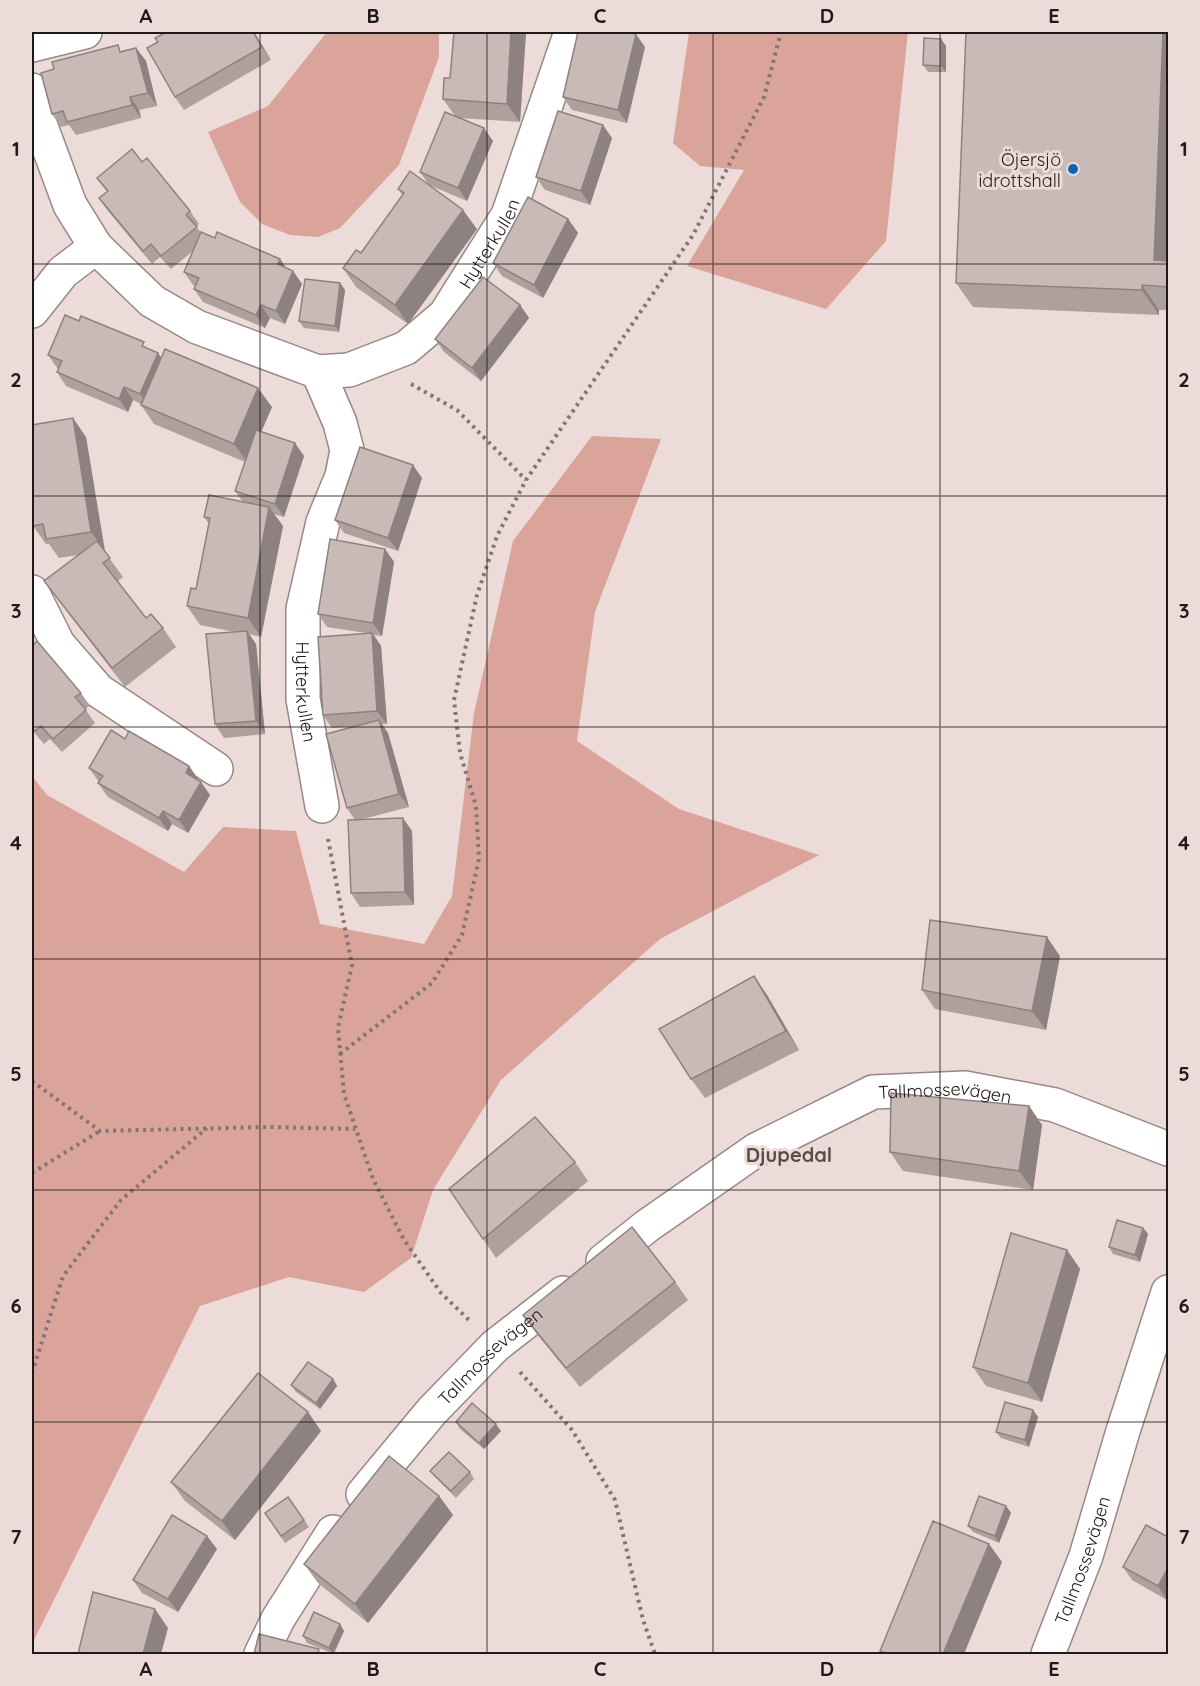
<svg xmlns="http://www.w3.org/2000/svg" width="1200" height="1686" viewBox="0 0 1200 1686" font-family="Quicksand,sans-serif">
  <style>
    .green { fill: #dba49b }
    .lines { fill: none; stroke-linecap: round; stroke-linejoin: round }
    .minor-casing { stroke: #978885; stroke-width: 36 }
    .path { stroke: #827674; stroke-width: 4; stroke-dasharray: 3 4.5; stroke-linecap: butt }
    .minor { stroke: #fff; stroke-width: 33 }
    .wall { fill: #aea09d }
    .shaded-wall { fill: #8d8280 }
    .building { fill: #cabab7; stroke: #8d8280; stroke-width: 1.5 }
    .grid { fill: none; stroke: #1f1918; stroke-width: 1.5; stroke-opacity: 0.55 }
    .poi-dot { fill: #0766b3; stroke: #ecdbd8; stroke-width: 2 }
    .labels { text-anchor: middle; dominant-baseline: central; stroke-width: 6; stroke-linejoin: round; paint-order: stroke }
    .poi-label { font-size: 18px; fill: #1f1918; stroke: #ecdbd8; text-anchor: end }
    .street-label { font-size: 18px; fill: #1f1918; stroke: #ecdbd8 }
    .neighbourhood-label { font-size: 20px; font-weight: bold; fill: #5a4c4a; stroke: #ecdbd8 }
    .neatline { fill: none; stroke: #1f1918; stroke-width: 2 }
    .grid-label { font-size: 20px; text-anchor: middle; font-weight: bold; fill: #1f1918 }
  </style>
  <rect width="100%" height="100%" fill="#ecdbd8"/>
  <g class="green">
    <path d="M327 32H439V57L399 165 340 228 318 237 290 235 262 224 240 202 208 132 268 106Z"/>
    <path d="M689 32H908L886 241 826 309 687 266 744 170 700 166 673 143Z"/>
    <path d="M592 436 661 439 595 612 577 741 679 809 819 855 660 939 501 1080 433 1190 411 1258 364 1292 289 1277 200 1306 32 1644V776L47 795 184 872 223 827 296 831 320 924 424 944 452 896 474 713 513 541Z"/>
  </g>
  <g class="lines">
    <g class="minor-casing">
      <g id="minor">
        <path d="M32 45 85 32"/>
        <path id="s1" d="M32 90 40 124 70 205 96 247 152 301 197 327 318 372 349 370 406 348 445 315 508 215 571 32"/>
        <path d="M32 311 63 272 96 247"/>
        <path id="s2" d="M318 372 340 423 347 450 342 476 323 522 303 609V699L322 806"/>
        <path d="M32 592 58 644 99 691 216 769"/>
        <path id="s3" d="M603 1261 647 1226 756 1150 873 1092 965 1088 1055 1105 1168 1149"/>
        <path id="s4" d="M363 1494 432 1411 495 1346 563 1293"/>
        <path d="M261 1654 278 1619 333 1532"/>
        <path id="s5" d="M1048 1654 1086 1556 1123 1431 1168 1292"/>
      </g>
    </g>
    <g class="path">
      <path d="M411 384 457 410 526 480"/>
      <path d="M328 839 352 965 338 1028 344 1094 373 1179 404 1240 441 1293 471 1322"/>
      <path d="M340 1054 432 983 462 935 479 859 476 806 460 753 454 700 477 595 497 536 526 480 693 235 764 97 781 32"/>
      <path d="M32 1081 100 1131 269 1127 355 1129"/>
      <path d="M32 1173 100 1131"/>
      <path d="M520 1372 572 1430 615 1500 643 1620 655 1654"/>
      <path d="M32 1373 63 1276 121 1200 207 1128"/>
    </g>
    <use href="#minor" class="minor"/>
  </g>
  <g class="wall">
    <path d="M167 32H254L271 60 184 110 175 97 158 42Z"/>
    <path d="M454 32H526L520 122 460 118 493 141 467 201 429 185 420 172 455 116 443 99 450 78Z"/>
    <path d="M1168 32V310H1159V315L973 307 956 283Z"/>
    <path d="M941 39 946 46V72H928L923 65Z"/>
    <path d="M645 47 627 123 572 110 563 97Z"/>
    <path d="M136 48 146 61 157 106 139 110 141 118 76 135 69 125 61 127 52 114 122 51Z"/>
    <path d="M612 138 590 205 545 190 536 177Z"/>
    <path d="M142 162 190 211 199 224 196 227 201 232 215 238 280 259 286 268 293 271 302 284 285 324 270 318 265 328 203 302 194 289 195 286 193 285 184 272 193 251 171 269 160 257 152 264 108 211 99 198 107 192 97 178Z"/>
    <path d="M398 189 477 229 408 324 356 287 343 268 361 253 403 196Z"/>
    <path d="M568 219 578 233 543 298 502 276 493 263Z"/>
    <path d="M340 283 345 290 339 332 304 328 299 321Z"/>
    <path d="M520 305 529 318 481 381 444 352 435 339Z"/>
    <path d="M148 348 161 358 272 407 261 431 304 456 284 517 274 514 283 526 261 637 249 634 256 644 265 734 224 738 215 724 235 632 200 625 187 606 196 589 209 524 204 517 243 502 235 491 245 462 154 424 141 405V404L133 400 128 412 66 386 57 372 58 369 48 355Z"/>
    <path d="M86 437 104 551 123 577 118 581 146 618 163 628 176 647 125 687 58 600 44 581 78 555 59 558 49 544H46L33 526Z"/>
    <path d="M422 478 398 551 344 533 335 520Z"/>
    <path d="M385 549 394 562 382 636 374 635 381 646 387 724H382L388 733 409 807 363 819 412 831 414 905 360 907 351 893 355 820 347 808 357 726 332 728 323 715 366 633 327 627 318 614Z"/>
    <path d="M32 646 81 693 90 706 85 709 95 723 62 752 50 739 44 744 32 730Z"/>
    <path d="M125 739 189 766 198 779V780L210 795 188 833 172 824 168 831 108 797 98 783 99 782 89 768Z"/>
    <path d="M1060 956 1046 1030 935 1009 922 990Z"/>
    <path d="M754 976 767 995 799 1050 705 1098 691 1079Z"/>
    <path d="M1029 1106 1042 1125 1033 1190 903 1171 890 1152Z"/>
    <path d="M575 1162 588 1181 496 1258 449 1189Z"/>
    <path d="M1143 1228 1148 1234 1140 1262 1113 1254 1109 1247Z"/>
    <path d="M1067 1250 1080 1269 1042 1402 986 1386 973 1367Z"/>
    <path d="M675 1282 688 1300 580 1387 536 1333 523 1315Z"/>
    <path d="M333 1379 337 1386 320 1409 296 1392 291 1385Z"/>
    <path d="M1033 1410 1038 1417 1029 1447 1001 1438 996 1432Z"/>
    <path d="M456 1422 501 1431 484 1449 460 1429Z"/>
    <path d="M321 1431 235 1540 185 1501 171 1482Z"/>
    <path d="M430 1471 470 1472 474 1479 456 1498 435 1477Z"/>
    <path d="M439 1496 453 1515 368 1623 318 1583 304 1564Z"/>
    <path d="M288 1497 309 1527 285 1543 265 1513Z"/>
    <path d="M1006 1506 1011 1513 999 1543 973 1532 968 1526Z"/>
    <path d="M1168 1537 1167 1600 1132 1580 1123 1567Z"/>
    <path d="M217 1549 178 1612 142 1593 133 1580Z"/>
    <path d="M344 1631 334 1654 307 1643 303 1636Z"/>
  </g>
  <g class="shaded-wall">
    <path d="M253 32H254L271 60 262 47Z"/>
    <path d="M511 32H526L520 122 507 104Z"/>
    <path d="M1163 32H1168V281L1154 260Z"/>
    <path d="M636 34 645 47 627 123 618 110Z"/>
    <path d="M941 39 946 46V72L941 66Z"/>
    <path d="M136 48 146 61 157 106 148 93Z"/>
    <path d="M130 97 139 110 141 118 132 105Z"/>
    <path d="M603 125 612 138 590 205 581 191Z"/>
    <path d="M484 128 493 141 467 201 458 188Z"/>
    <path d="M463 210 477 229 408 324 395 305Z"/>
    <path d="M568 219 578 233 543 298 534 285Z"/>
    <path d="M280 259 289 272 278 264Z"/>
    <path d="M293 271 302 284 285 324 276 311Z"/>
    <path d="M340 283 345 290 339 332 335 326Z"/>
    <path d="M1142 285 1159 310V315L1142 290Z"/>
    <path d="M261 305 270 318 265 328 256 315Z"/>
    <path d="M520 305 529 318 481 381 472 368Z"/>
    <path d="M158 353 167 366 149 407 140 394Z"/>
    <path d="M124 387 133 400 128 412 119 399Z"/>
    <path d="M258 388 272 407 248 463 234 444Z"/>
    <path d="M73 418 86 437 105 551 91 532Z"/>
    <path d="M295 443 304 456 284 517 275 504Z"/>
    <path d="M413 465 422 478 398 551 388 538Z"/>
    <path d="M269 507 283 526 261 637 248 618Z"/>
    <path d="M385 549 394 562 382 636 373 623Z"/>
    <path d="M247 631 256 644 265 734 256 721Z"/>
    <path d="M372 633 381 646 387 724 377 711Z"/>
    <path d="M379 720 388 733 409 807 399 794Z"/>
    <path d="M189 766 198 779 195 786 186 773Z"/>
    <path d="M201 782 210 795 188 833 179 820Z"/>
    <path d="M163 811 172 824 168 831 159 818Z"/>
    <path d="M403 818 412 831 414 905 405 892Z"/>
    <path d="M1047 937 1060 956 1046 1030 1032 1011Z"/>
    <path d="M754 976 767 995 799 1050 786 1031Z"/>
    <path d="M1029 1106 1042 1125 1033 1190 1019 1171Z"/>
    <path d="M1143 1228 1148 1234 1140 1262 1135 1255Z"/>
    <path d="M1067 1250 1080 1269 1042 1402 1028 1383Z"/>
    <path d="M333 1379 337 1386 320 1409 316 1403Z"/>
    <path d="M1033 1410 1038 1417 1029 1447 1025 1440Z"/>
    <path d="M308 1412 321 1431 235 1540 222 1521Z"/>
    <path d="M496 1424 501 1431 484 1449 479 1443Z"/>
    <path d="M439 1496 453 1515 368 1623 355 1604Z"/>
    <path d="M1006 1506 1011 1513 999 1543 995 1536Z"/>
    <path d="M207 1536 217 1549 178 1612 168 1599Z"/>
    <path d="M989 1544 1002 1562 964 1654H943Z"/>
    <path d="M1168 1568V1597L1167 1600 1158 1586Z"/>
    <path d="M155 1609 168 1628 161 1654H143Z"/>
    <path d="M340 1624 344 1631 333 1654 329 1648Z"/>
  </g>
  <g class="building">
    <path d="M167 32H253L262 47 175 97 147 48 158 42 155 38Z"/>
    <path d="M454 32H511L507 104 443 99 444 78H450Z"/>
    <path d="M578 32H625L636 34 618 110 563 97Z"/>
    <path d="M966 32H1163L1154 260 1168 261V287L1142 285V290L956 283Z"/>
    <path d="M924 38 941 39V66L923 65Z"/>
    <path d="M118 45 120 52 136 48 148 93 130 97 132 105 67 122 63 111 52 114 41 73 54 69 52 62Z"/>
    <path d="M558 111 603 125 581 191 536 177Z"/>
    <path d="M445 112 484 128 458 188 420 172Z"/>
    <path d="M132 149 142 162 147 158 190 211 186 215 197 227 161 256 151 244 143 251 99 198 108 191 97 178Z"/>
    <path d="M410 171 463 210 395 305 343 268 356 250 361 253 404 193 398 189Z"/>
    <path d="M528 197 568 219 534 285 493 263Z"/>
    <path d="M201 232 215 238 217 232 280 259 278 264 293 271 276 311 261 305 256 315 194 289 199 278 184 272Z"/>
    <path d="M483 277 520 305 472 368 435 339Z"/>
    <path d="M305 279 340 283 335 326 299 321Z"/>
    <path d="M65 315 79 321 81 316 144 342 142 346 158 353 140 394 124 387 119 399 57 372 62 361 48 355Z"/>
    <path d="M165 349 258 388 234 444 141 405Z"/>
    <path d="M73 418 91 532 46 539 43 524 33 526 32 519V425Z"/>
    <path d="M256 430 295 443 275 504 235 491Z"/>
    <path d="M360 447 413 465 388 538 335 520Z"/>
    <path d="M209 495 269 507 248 618 187 606 191 588 196 589 210 518 204 517Z"/>
    <path d="M330 539 385 549 373 623 318 614Z"/>
    <path d="M97 541 110 558 103 563 146 618 151 614 163 628 112 668 44 581Z"/>
    <path d="M247 631 256 721 215 724 206 634Z"/>
    <path d="M372 633 377 711 323 715 318 637Z"/>
    <path d="M37 641 81 693 75 697 86 710 53 739 41 726 35 731 32 727V646Z"/>
    <path d="M379 720 399 794 347 808 326 734Z"/>
    <path d="M111 730 125 739 129 731 189 766 186 773 201 782 179 820 163 811 159 818 98 783 103 776 89 768Z"/>
    <path d="M403 818 405 892 351 893 348 820Z"/>
    <path d="M930 920 1047 937 1032 1011 922 990Z"/>
    <path d="M754 976 786 1031 691 1079 659 1029Z"/>
    <path d="M891 1093 1029 1106 1019 1171 890 1152Z"/>
    <path d="M535 1117 575 1162 483 1239 449 1189Z"/>
    <path d="M1117 1220 1143 1228 1135 1255 1109 1247Z"/>
    <path d="M632 1227 675 1282 566 1368 523 1315Z"/>
    <path d="M1011 1233 1067 1250 1028 1383 973 1367Z"/>
    <path d="M308 1362 333 1379 316 1403 291 1385Z"/>
    <path d="M258 1373 308 1412 222 1521 171 1482Z"/>
    <path d="M1005 1402 1033 1410 1025 1440 996 1432Z"/>
    <path d="M472 1403 496 1424 479 1443 456 1422Z"/>
    <path d="M449 1452 470 1472 451 1491 430 1471Z"/>
    <path d="M389 1456 439 1496 355 1604 304 1564Z"/>
    <path d="M979 1496 1006 1506 995 1536 968 1526Z"/>
    <path d="M288 1497 304 1520 281 1536 265 1513Z"/>
    <path d="M172 1515 207 1536 168 1599 133 1580Z"/>
    <path d="M933 1521 989 1544 943 1654H889L880 1651Z"/>
    <path d="M1146 1525 1168 1537V1568L1158 1586 1123 1567Z"/>
    <path d="M93 1592 155 1609 143 1654H78Z"/>
    <path d="M314 1612 340 1624 329 1648 303 1636Z"/>
    <path d="M259 1634 319 1649 318 1654H254Z"/>
  </g>
  <path class="grid" d="M260 32V1654M487 32V1654M713 32V1654M940 32V1654M32 264H1168M32 496H1168M32 727H1168M32 959H1168M32 1190H1168M32 1422H1168"/>
  <circle class="poi-dot" cx="1073" cy="169" r="6"/>
  <g class="labels">
    <g class="poi-label">
      <text x="1061" y="159">Öjersjö<tspan x="1061" dy="21">idrottshall</tspan></text>
    </g>
    <g class="street-label">
      <text stroke="none"><textPath href="#s1" startOffset="657">Hytterkullen</textPath></text>
      <text stroke="none"><textPath href="#s2" startOffset="332">Hytterkullen</textPath></text>
      <text stroke="none"><textPath href="#s3" startOffset="392">Tallmossevägen</textPath></text>
      <text stroke="none"><textPath href="#s4" startOffset="188">Tallmossevägen</textPath></text>
      <text stroke="none"><textPath href="#s5" startOffset="100">Tallmossevägen</textPath></text>
    </g>
    <g class="neighbourhood-label">
      <text x="789" y="1154">Djupedal</text>
    </g>
  </g>
  <rect width="1200" height="1686" fill="none" stroke="#ecdbd8" stroke-width="66"/>
  <rect x="33" y="33" width="1134" height="1620" class="neatline"/>
  <g class="grid-label">
    <text x="146" y="23">A</text>
    <text x="373" y="23">B</text>
    <text x="600" y="23">C</text>
    <text x="827" y="23">D</text>
    <text x="1054" y="23">E</text>
    <text x="16" y="156">1</text>
    <text x="1184" y="156">1</text>
    <text x="16" y="387">2</text>
    <text x="1184" y="387">2</text>
    <text x="16" y="618">3</text>
    <text x="1184" y="618">3</text>
    <text x="16" y="850">4</text>
    <text x="1184" y="850">4</text>
    <text x="16" y="1081">5</text>
    <text x="1184" y="1081">5</text>
    <text x="16" y="1313">6</text>
    <text x="1184" y="1313">6</text>
    <text x="16" y="1544">7</text>
    <text x="1184" y="1544">7</text>
    <text x="146" y="1676">A</text>
    <text x="373" y="1676">B</text>
    <text x="600" y="1676">C</text>
    <text x="827" y="1676">D</text>
    <text x="1054" y="1676">E</text>
  </g>
</svg>
